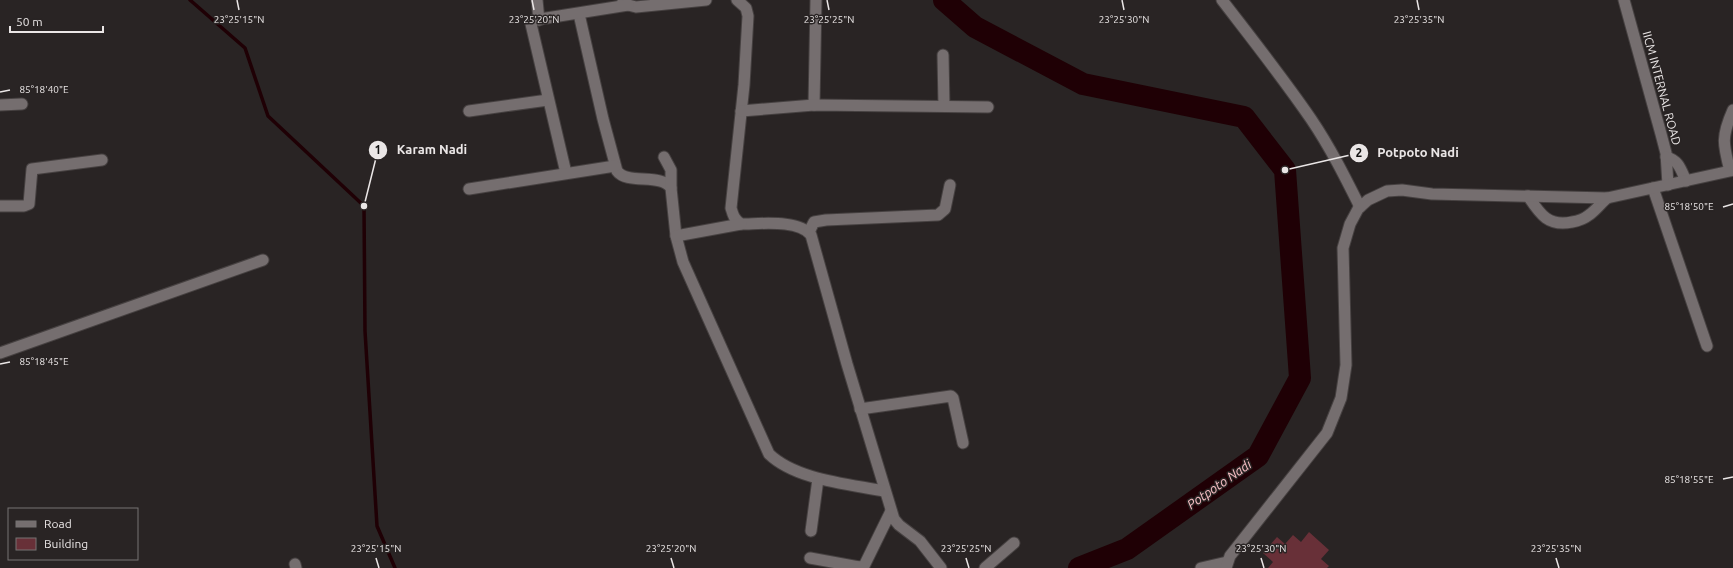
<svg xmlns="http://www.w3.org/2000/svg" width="1733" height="568" viewBox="0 0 1733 568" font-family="Ubuntu,sans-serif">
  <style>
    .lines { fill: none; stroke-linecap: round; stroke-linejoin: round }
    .stream { stroke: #1f0005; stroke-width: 3.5 }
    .river { stroke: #1f0005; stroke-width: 22 }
    .building { fill: #683038 }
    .minor-casing { stroke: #464141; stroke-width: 13 }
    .minor { stroke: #756e6f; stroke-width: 11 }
    .ticks { fill: none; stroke: #eae6e6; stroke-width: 1.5 }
    .labels { text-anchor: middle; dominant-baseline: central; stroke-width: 3; stroke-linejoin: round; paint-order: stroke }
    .street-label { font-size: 12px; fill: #eae6e6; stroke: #292424 }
    .water-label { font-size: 13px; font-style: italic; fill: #fac0c6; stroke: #292424 }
    .ticks-label { font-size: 10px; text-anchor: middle; fill: #eae6e6; stroke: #292424; stroke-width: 3; stroke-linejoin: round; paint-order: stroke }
    .leader { fill: none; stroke: #eae6e6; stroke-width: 1.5 }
    .callout-dot { fill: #eae6e6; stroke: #292424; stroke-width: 1.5 }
    .mark-label { font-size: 12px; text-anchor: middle; font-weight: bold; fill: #111 }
    .callout-label { font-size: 13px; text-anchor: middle; font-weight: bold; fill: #eae6e6; stroke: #292424; stroke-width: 3; stroke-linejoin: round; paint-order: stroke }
  </style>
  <rect width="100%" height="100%" fill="#292424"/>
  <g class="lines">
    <path class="stream" d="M190 0 245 48 268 116 364 206 365 331 377 526 395 568"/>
    <path class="river" d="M944 0 975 27 1083 84 1244 117 1285 170 1300 378 1258 456 1127 549 1079 568"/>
  </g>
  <path class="building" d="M1309 532 1329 550 1321 559 1329 566 1327 568H1268L1273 562 1263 553 1277 537 1285 544 1293 535 1301 542Z"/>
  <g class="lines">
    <g class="minor-casing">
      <g id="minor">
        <path d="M537 0 539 20"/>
        <path d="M737 0 746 8 748 16 744 85 731 208C733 215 734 219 741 224 760 224 798 219 811 235L847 364 894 519 899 525 920 541 941 568"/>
        <path d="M1222 0C1252 39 1283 78 1311 119 1330 147 1345 177 1360 207"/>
        <path d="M1624 0 1661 134 1666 153 1668 185"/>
        <path d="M623 1 628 5 636 7 706 0"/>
        <path d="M579 14 603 119 617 171C627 185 661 173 671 188L676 236 683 262 769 454C796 480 849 484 884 491"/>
        <path d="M943 55 944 106"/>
        <path d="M0 105 22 104"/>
        <path d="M814 105 816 0"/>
        <path d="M469 111 548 100"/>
        <path d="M741 111 814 105 988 107"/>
        <path d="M664 157 671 170V188"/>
        <path d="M1666 157C1679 160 1681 170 1686 181"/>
        <path d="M566 173 531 24 534 20 628 5"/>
        <path d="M1653 188 1707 346"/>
        <path d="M469 189 615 166"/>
        <path d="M1528 196C1540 214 1548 227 1572 222 1578 221 1584 219 1589 215 1596 210 1601 203 1607 198"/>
        <path d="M0 206H24L29 204 32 169 102 160"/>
        <path d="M809 232 814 222 826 220 938 215 945 209 950 185"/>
        <path d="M676 236 741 224"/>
        <path d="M0 353 263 260"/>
        <path d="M860 409 951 396 953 398 963 443"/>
        <path d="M811 531 818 479"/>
        <path d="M810 558 859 567 864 566 891 511"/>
        <path d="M295 564 296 568"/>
        <path d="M985 568 1014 543"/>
        <path d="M1201 568 1227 562"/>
        <path d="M1226 568 1230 556 1327 433 1341 398 1346 365 1343 248 1350 224 1358 209 1368 200 1387 191 1402 190 1432 194 1607 198 1730 171C1723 144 1721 137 1733 110"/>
      </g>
    </g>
    <use href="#minor" class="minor"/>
  </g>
  <path class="ticks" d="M237 0 239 10M532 0 534 10M827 0 829 10M1122 0 1124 10M1417 0 1419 10M0 92 10 90M1723 207 1733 204M0 364 10 362M1723 479 1733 477M376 558 379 568M671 558 674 568M966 558 969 568M1261 558 1264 568M1556 558 1559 568"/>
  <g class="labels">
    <g class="street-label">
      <text transform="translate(1662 88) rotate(75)">IICM INTERNAL ROAD</text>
    </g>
    <g class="water-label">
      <text transform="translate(1219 484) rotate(-35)">Potpoto Nadi</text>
    </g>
  </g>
  <g class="ticks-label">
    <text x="239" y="23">23°25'15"N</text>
    <text x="534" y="23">23°25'20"N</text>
    <text x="829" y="23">23°25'25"N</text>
    <text x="1124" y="23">23°25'30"N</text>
    <text x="1419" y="23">23°25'35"N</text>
    <text x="44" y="93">85°18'40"E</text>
    <text x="1689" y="210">85°18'50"E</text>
    <text x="44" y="365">85°18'45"E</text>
    <text x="1689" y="483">85°18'55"E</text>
    <text x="376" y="552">23°25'15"N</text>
    <text x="671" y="552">23°25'20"N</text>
    <text x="966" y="552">23°25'25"N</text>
    <text x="1261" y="552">23°25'30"N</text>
    <text x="1556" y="552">23°25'35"N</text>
  </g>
  <path class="leader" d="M364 206L378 150M1285 170L1359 153"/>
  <g class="callout-dot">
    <circle cx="364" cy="206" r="4"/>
    <circle cx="1285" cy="170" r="4"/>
    <circle cx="378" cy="150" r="10"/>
    <circle cx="1359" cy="153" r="10"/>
  </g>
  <g class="mark-label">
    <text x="378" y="154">1</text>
    <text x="1359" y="157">2</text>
  </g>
  <g class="callout-label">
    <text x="432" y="154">Karam Nadi</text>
    <text x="1418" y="157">Potpoto Nadi</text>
  </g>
  <rect x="8" y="508" width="130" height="52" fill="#292424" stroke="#767272"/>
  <rect x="16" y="521" width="20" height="6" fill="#756e6f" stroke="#767272"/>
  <text x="44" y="528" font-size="12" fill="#eae6e6">Road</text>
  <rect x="16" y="538" width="20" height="12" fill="#683038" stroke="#767272"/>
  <text x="44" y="548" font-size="12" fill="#eae6e6">Building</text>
  <path d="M10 26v6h93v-6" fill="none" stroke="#eae6e6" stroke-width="2"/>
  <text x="16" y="26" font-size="12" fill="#eae6e6" stroke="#292424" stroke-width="3" paint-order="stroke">50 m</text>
</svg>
